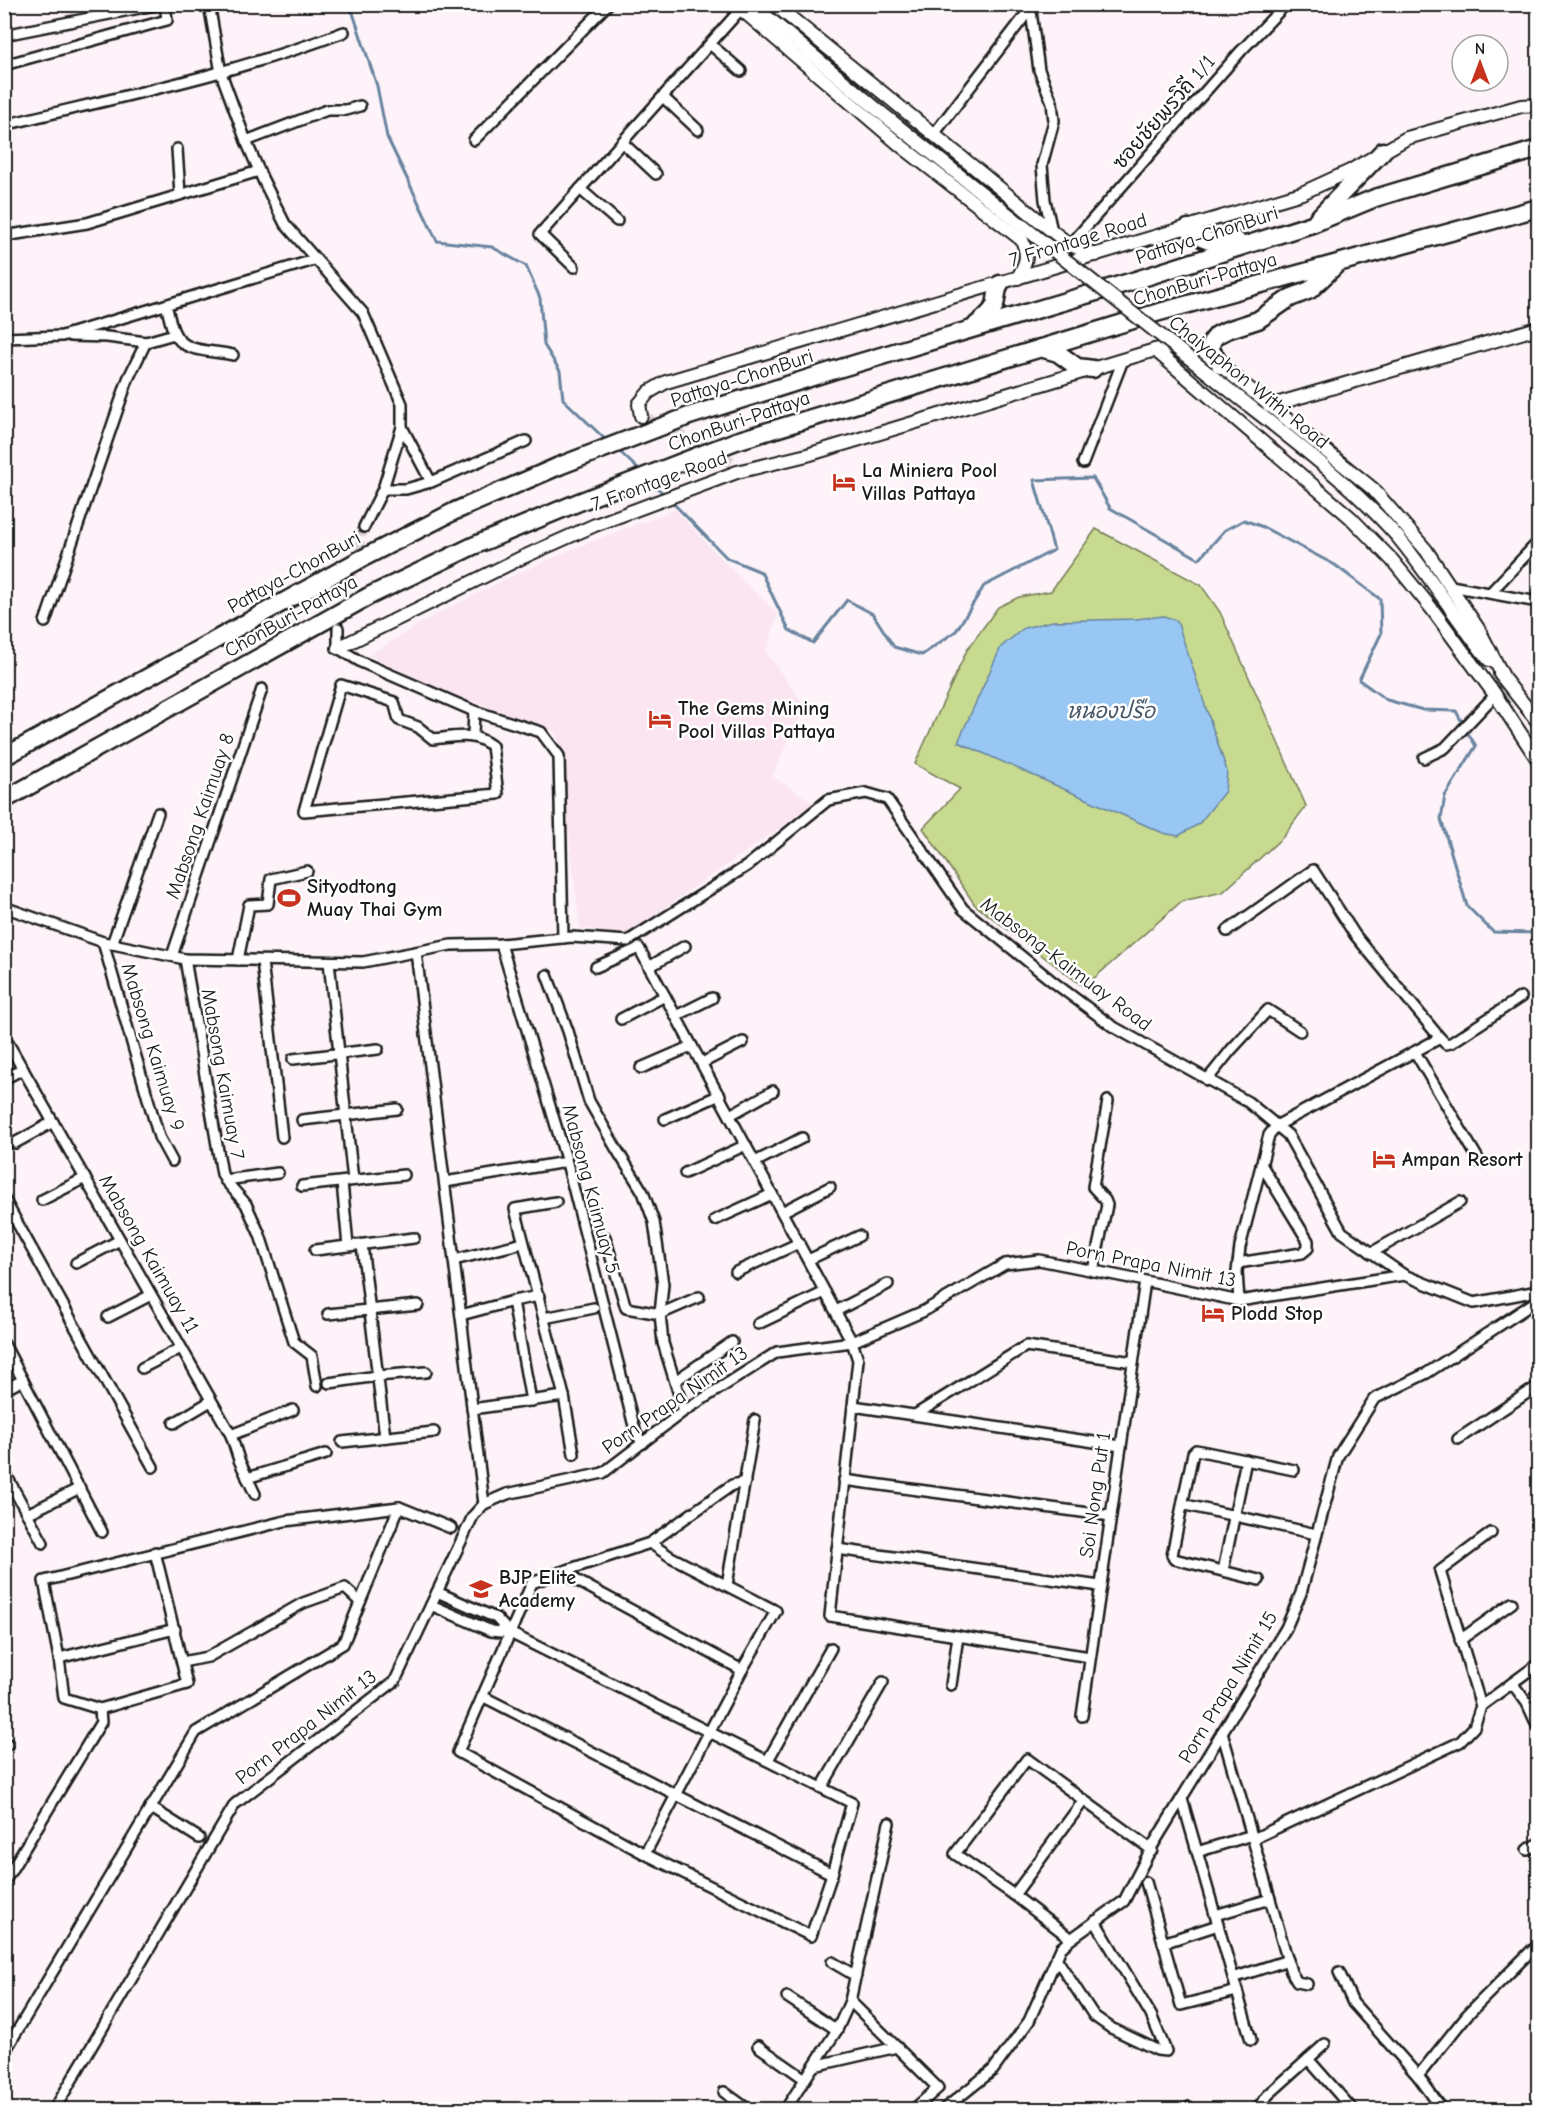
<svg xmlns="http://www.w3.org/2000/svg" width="1543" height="2114" viewBox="0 0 1543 2114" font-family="'Comic Neue','Playpen Sans Thai',sans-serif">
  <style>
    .built { fill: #fbe5f1 }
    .green { fill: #c8da8f; stroke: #727b56; stroke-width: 1.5 }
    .water { fill: #99c7f4; stroke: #67839e; stroke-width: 1.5 }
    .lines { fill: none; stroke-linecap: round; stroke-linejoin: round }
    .stream { stroke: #67839e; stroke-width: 3 }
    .street-tunnel { stroke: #dbd3d8; stroke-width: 9; stroke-dasharray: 9 4.5; stroke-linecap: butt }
    .secondary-tunnel { stroke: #dbd3d8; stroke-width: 12; stroke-dasharray: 12 6; stroke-linecap: butt }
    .street-casing { stroke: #1c1c1c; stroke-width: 14 }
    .secondary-casing { stroke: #1c1c1c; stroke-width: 16 }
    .highway-casing { stroke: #1c1c1c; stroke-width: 21 }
    .street { stroke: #fff; stroke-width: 9 }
    .secondary { stroke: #fff; stroke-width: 12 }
    .highway { stroke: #fff; stroke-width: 16 }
    .secondary-bridge-casing { stroke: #1c1c1c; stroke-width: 16; stroke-linecap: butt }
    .highway-bridge-casing { stroke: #1c1c1c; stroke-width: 21; stroke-linecap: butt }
    .secondary-bridge { stroke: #fff; stroke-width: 12 }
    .highway-bridge { stroke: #fff; stroke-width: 16 }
    .labels { text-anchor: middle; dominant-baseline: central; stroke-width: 5; stroke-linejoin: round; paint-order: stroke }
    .street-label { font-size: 20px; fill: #1c1c1c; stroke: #fff }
    .poi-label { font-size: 20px; font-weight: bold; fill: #1c1c1c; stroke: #fff; text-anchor: start }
    .water-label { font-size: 21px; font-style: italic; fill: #485868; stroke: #fff }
  </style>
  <rect width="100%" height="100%" fill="#fdf3f9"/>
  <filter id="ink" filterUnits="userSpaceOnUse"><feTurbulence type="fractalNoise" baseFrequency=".0167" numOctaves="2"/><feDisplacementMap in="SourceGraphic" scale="12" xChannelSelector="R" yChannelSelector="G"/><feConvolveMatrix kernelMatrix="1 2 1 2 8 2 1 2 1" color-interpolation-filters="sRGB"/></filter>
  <g filter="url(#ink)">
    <path class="built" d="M675 510 741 579 778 614 766 652 805 706 772 776 815 804 625 935 580 928 557 733 437 688 369 655 433 616 516 574 590 542Z"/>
    <path class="green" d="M1096 529 1201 585 1220 612 1306 806 1283 837 1223 892 1182 901 1084 987 975 905 923 828 960 789 915 764 967 650 998 607 1019 597 1051 591Z"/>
    <path class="water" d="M1164 616 1177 621 1227 771 1225 791 1199 824 1178 836 1163 833 958 742 1001 647 1024 628 1053 621 1136 619Z"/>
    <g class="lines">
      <g class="stream">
        <path d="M345 4 353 13 377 86 387 137 437 241 492 247 526 266 540 298 544 345 560 371 563 399 608 442"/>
        <path d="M618 450 641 472"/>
        <path d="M650 481 665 495"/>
        <path d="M670 500 727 558 761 572 789 630 813 643 847 600 873 614 894 647 922 655 956 631 984 586 1054 550 1034 480 1093 478 1110 508 1199 559 1225 530 1244 520 1263 527 1335 565 1380 599 1381 634 1359 680 1387 700 1423 710 1456 711 1463 724"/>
        <path d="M1466 730 1476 746 1445 796 1441 819 1467 906 1493 932 1538 933"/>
      </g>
      <path class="street-tunnel" d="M338 628 364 527"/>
      <path class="secondary-tunnel" d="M641 416 733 463"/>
      <g class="street-casing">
        <g id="street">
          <path d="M209 4 221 73 246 141 263 180 285 224 363 313 402 404V427L383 489 364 527"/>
          <path d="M1030 4 1039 70 1052 102 1054 121 1042 165 1045 200 1052 231"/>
          <path d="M4 35 160 4"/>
          <path d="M710 44 741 71"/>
          <path d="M4 65 167 20 165 4"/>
          <path d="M663 97 698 130"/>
          <path d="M4 125C119 97 234 74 344 32"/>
          <path d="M934 134 1031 8"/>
          <path d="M474 140 608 4"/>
          <path d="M246 141 327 110H346L360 106"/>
          <path d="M622 142 656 174"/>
          <path d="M177 149 180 194"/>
          <path d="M580 189 617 221"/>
          <path d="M4 236 87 223 259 171"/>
          <path d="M1070 245 1241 51 1286 4"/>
          <path d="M574 267 540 234 741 9"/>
          <path d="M166 305C169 314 170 324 174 332 183 354 214 350 233 355"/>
          <path d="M70 336 107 337 146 342 174 334"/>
          <path d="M4 338 62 336 314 260"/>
          <path d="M402 427 431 482"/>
          <path d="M1083 463 1123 360"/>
          <path d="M383 489H406L431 482 526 441"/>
          <path d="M1451 586 1538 602"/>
          <path d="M1490 593 1538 542"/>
          <path d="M45 622 128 379 146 342"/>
          <path d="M338 628V648L361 662 474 711 541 732 559 756 563 938"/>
          <path d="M341 685 394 702 399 720 418 727 433 739C456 737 473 731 492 746L498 794 304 811Z"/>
          <path d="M473 735 474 711"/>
          <path d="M1424 758 1445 748 1495 695"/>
          <path d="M4 907 103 942 185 959 363 962 451 945 501 944 572 937 628 941 747 866 828 800 866 793 887 799 963 909 1052 981 1112 1026 1248 1102 1288 1135 1342 1232 1404 1275 1474 1303 1538 1291"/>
          <path d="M1227 931 1313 870 1355 935 1440 1038 1446 1044 1451 1043 1521 997"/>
          <path d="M103 942 159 1137 172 1161"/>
          <path d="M112 944 158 813"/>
          <path d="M501 944 566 1159 636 1434 643 1443"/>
          <path d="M416 952 484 1504"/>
          <path d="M172 956 262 689"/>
          <path d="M185 959 222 1174 225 1180 246 1204 260 1235 294 1342 312 1356 317 1386"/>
          <path d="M238 960 249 905 268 904 271 879 307 871"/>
          <path d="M262 961 282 1137"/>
          <path d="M329 962 353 1180"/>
          <path d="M596 967 639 948 852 1342 858 1360 830 1616 1090 1657"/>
          <path d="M649 967 685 946"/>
          <path d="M547 975 568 1031 589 1101 617 1150 643 1192 654 1222 663 1284 660 1314 663 1343 684 1411"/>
          <path d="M676 1016 712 998"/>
          <path d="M621 1019 665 996"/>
          <path d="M4 1036 231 1435 239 1460 255 1494"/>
          <path d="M1415 1052 1480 1162"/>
          <path d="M293 1059 378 1049"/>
          <path d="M702 1063 743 1042"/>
          <path d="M641 1068 692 1046"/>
          <path d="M4 1079 23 1069"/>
          <path d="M1207 1080 1231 1050 1268 1010 1300 1031"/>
          <path d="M730 1115 773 1091"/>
          <path d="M665 1119 720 1095"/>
          <path d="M302 1120 397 1109"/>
          <path d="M15 1143 53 1122"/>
          <path d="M755 1162 802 1138"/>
          <path d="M685 1173 746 1145"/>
          <path d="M225 1180 278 1173"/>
          <path d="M342 1182 348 1246"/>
          <path d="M445 1182 560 1163"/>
          <path d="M302 1186 404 1175"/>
          <path d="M4 1199 153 1467"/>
          <path d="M42 1200 85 1178"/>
          <path d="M556 1202 515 1209 564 1396 574 1454"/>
          <path d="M782 1212 830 1187"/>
          <path d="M715 1220 772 1194"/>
          <path d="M605 1237 626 1308 660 1314 699 1297"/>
          <path d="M362 1245 385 1437"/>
          <path d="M315 1250 414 1238"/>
          <path d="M1371 1253 1460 1202"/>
          <path d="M454 1260 523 1243"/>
          <path d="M808 1260 859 1236"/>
          <path d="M76 1263 120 1240"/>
          <path d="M1238 1263 1302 1253 1308 1248V1241L1261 1164"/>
          <path d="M1093 1271 1107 1205 1105 1200 1093 1187 1108 1101"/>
          <path d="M736 1272 799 1243"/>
          <path d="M513 1301 531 1401"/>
          <path d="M1239 1301 1237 1272 1240 1247 1269 1135 1276 1126 1440 1038"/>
          <path d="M836 1311 888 1284"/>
          <path d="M328 1314 418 1305"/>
          <path d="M461 1315 513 1301 539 1296"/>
          <path d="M108 1317 151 1295"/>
          <path d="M544 1318 594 1308"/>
          <path d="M758 1324 825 1292"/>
          <path d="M4 1344 102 1532"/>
          <path d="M142 1368 181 1348"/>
          <path d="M675 1381 732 1342"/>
          <path d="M329 1383 377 1376 426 1372"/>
          <path d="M4 1390 23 1380"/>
          <path d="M853 1406 1121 1446"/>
          <path d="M472 1409 564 1396"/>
          <path d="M915 1415 1026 1346 1133 1362"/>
          <path d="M174 1423 211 1401"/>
          <path d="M231 1435 293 1410"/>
          <path d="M1458 1439 1538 1386"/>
          <path d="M342 1442 434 1432"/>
          <path d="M1294 1470 1196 1450 1193 1453 1183 1501 1186 1505 1316 1534"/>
          <path d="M4 1471 43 1543"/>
          <path d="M247 1478 326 1454"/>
          <path d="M844 1480 1111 1516"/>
          <path d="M1183 1501 1172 1555 1174 1559 1259 1580"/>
          <path d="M27 1514 80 1488"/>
          <path d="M837 1549 1100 1586"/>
          <path d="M155 1552 187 1684 100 1709 64 1698 59 1658 44 1581 285 1521 399 1507 451 1528"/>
          <path d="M1223 1571 1246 1460"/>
          <path d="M561 1572 742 1670"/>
          <path d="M727 1585 755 1420"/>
          <path d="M437 1592 496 1618 510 1633"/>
          <path d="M431 1605 491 1631 510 1633 852 1803 832 1874 811 1936 645 1854 458 1752 532 1583 561 1572 650 1543 732 1485 745 1482"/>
          <path d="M1460 1640 1512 1603"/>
          <path d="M59 1658 175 1629"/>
          <path d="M182 1662 208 1657 303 1603 345 1588 360 1602"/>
          <path d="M1512 1683 1527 1703 1538 1727"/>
          <path d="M951 1685 958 1636"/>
          <path d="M482 1696 832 1874"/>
          <path d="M1481 1706 1538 1664"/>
          <path d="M1082 1716 1145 1281"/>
          <path d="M1222 1732 1291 1972 1297 1982 1307 1984"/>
          <path d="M4 1745 8 1744"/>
          <path d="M768 1760 831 1648"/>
          <path d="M822 1787 883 1682"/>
          <path d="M1182 1799 1251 2040"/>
          <path d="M150 1807 199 1838"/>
          <path d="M1253 1839 1460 1742 1474 1727 1481 1706 1440 1571 1491 1533"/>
          <path d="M1527 1850 1538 1844"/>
          <path d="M1197 1852 1252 1835"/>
          <path d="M645 1854 742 1670 776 1611 671 1557 650 1543"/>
          <path d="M4 1882 101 1722 100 1709"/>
          <path d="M1146 1882 1181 2005 1237 1991"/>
          <path d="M1014 1895 1084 1800"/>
          <path d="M1215 1915 1270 1899"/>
          <path d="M1071 1939 1014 1895 955 1854 1027 1759 1152 1850"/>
          <path d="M1163 1943 1218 1925"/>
          <path d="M1056 1958 1094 2016 1111 2028 1157 2050 1166 2051 1151 2015 1095 1921"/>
          <path d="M832 1962 856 1976"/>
          <path d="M1339 1972 1353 2003 1418 2076 1443 2110"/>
          <path d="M1233 1978 1288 1960"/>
          <path d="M787 1997 837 2030"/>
          <path d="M850 2001 938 2088 913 2110"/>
          <path d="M758 2046 805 2079"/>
          <path d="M4 2053 196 1732 343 1644 399 1507"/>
          <path d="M1308 2059 1353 2110"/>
          <path d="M814 2066 897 2047"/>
          <path d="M1418 2076 1467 2015 1538 1944"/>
          <path d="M724 2092 749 2110"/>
          <path d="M54 2110 235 1804 395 1681 473 1516 484 1504 507 1494 603 1473 684 1411 777 1352 852 1342 924 1311 1005 1264 1039 1260 1145 1281 1239 1301 1404 1275"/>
          <path d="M785 2110 837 2030 850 2001 889 1823"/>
          <path d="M943 2110 993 2070 1029 2021 1061 1948 1071 1939 1124 1901 1153 1845 1286 1628 1301 1593 1338 1456 1374 1399 1427 1373 1538 1300"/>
          <path d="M1187 2110 1189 2107"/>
          <path d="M1257 2110 1268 2095 1325 2044"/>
        </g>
      </g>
      <g class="secondary-casing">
        <g id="secondary">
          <path d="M735 4 900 145 1022 240C1029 257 1026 262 1018 278"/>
          <path d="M752 4 884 115 1048 246"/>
          <path d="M774 4 1052 231 1070 245 1096 255"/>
          <path d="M1155 350 1350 517 1392 560 1432 609 1495 695"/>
          <path d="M1208 373C1272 425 1341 473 1396 535 1430 575 1456 620 1489 660"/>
          <path d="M1269 406 1538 328"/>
          <path d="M641 416 639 404 649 392 666 382 1302 193 1350 171 1407 138 1521 106 1538 105"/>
          <path d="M338 648 521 558 595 525 737 472 807 455 1155 350C1189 343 1192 345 1220 365L1373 489 1426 550 1479 630 1505 680"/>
          <path d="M1500 674 1538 722"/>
          <path d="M1492 690 1538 760"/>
        </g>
      </g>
      <g class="highway-casing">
        <g id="highway">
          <path d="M1317 219 1383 151"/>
          <path d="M1188 228C1207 245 1212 242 1237 241"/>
          <path d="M976 325C983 319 991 314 995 305 997 298 996 291 1000 284"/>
          <path d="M1040 348 1058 353 1077 367 1093 369"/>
          <path d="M1220 365 1211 350 1212 341 1217 335 1227 330 1258 320 1290 298 1310 290 1335 266"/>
          <path d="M689 416 841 368 1133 281 1312 224 1375 198 1538 149"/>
          <path d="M736 441 1156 313 1538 208"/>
          <path d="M4 757 361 559 455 511 559 466"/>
          <path d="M4 800 369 596 473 546 579 502"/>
        </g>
      </g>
      <use href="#street" class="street"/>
      <use href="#secondary" class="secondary"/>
      <use href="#highway" class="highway"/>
      <g class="secondary-bridge-casing">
        <path id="secondary-bridge" d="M1048 246 1208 373"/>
      </g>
      <g class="highway-bridge-casing">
        <g id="highway-bridge">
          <path d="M559 466 689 416"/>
          <path d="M579 502 736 441"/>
        </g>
      </g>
      <use href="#secondary-bridge" class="secondary-bridge"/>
      <use href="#highway-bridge" class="highway-bridge"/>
    </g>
  </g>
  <defs>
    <g id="hotel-bare" transform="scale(1.8)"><path d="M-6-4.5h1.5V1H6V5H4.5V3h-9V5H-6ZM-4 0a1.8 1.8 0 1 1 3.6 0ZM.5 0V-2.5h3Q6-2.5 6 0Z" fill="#c8321e" stroke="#fff" stroke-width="2.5" paint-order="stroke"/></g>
    <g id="stadium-bare" transform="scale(1.8)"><path d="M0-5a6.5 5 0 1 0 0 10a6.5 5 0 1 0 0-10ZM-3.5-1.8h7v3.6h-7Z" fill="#c8321e" stroke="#fff" stroke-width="2.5" paint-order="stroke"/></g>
    <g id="school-bare" transform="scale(1.8)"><path d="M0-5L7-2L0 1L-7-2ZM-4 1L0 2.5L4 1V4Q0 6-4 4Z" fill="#c8321e" stroke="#fff" stroke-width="2.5" paint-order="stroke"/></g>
  </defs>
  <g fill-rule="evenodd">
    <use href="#hotel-bare" x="844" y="482"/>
    <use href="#hotel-bare" x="660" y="719"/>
    <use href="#stadium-bare" x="289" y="898"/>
    <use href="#hotel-bare" x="1384" y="1159"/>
    <use href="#hotel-bare" x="1213" y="1313"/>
    <use href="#school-bare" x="481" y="1589"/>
  </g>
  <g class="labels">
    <g class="street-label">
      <text transform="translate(1164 112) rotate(-49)">ซอยชัยพรวิถี 1/1</text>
      <text transform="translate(1207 235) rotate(-18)">Pattaya-ChonBuri</text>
      <text transform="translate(1078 240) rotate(-17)">7 Frontage Road</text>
      <text transform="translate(1205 279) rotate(-16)">ChonBuri-Pattaya</text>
      <text transform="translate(742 378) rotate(-18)">Pattaya-ChonBuri</text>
      <text transform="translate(1249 382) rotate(39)">Chaiyaphon Withi Road</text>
      <text transform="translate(739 421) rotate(-19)">ChonBuri-Pattaya</text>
      <text transform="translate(659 481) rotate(-20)">7 Frontage Road</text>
      <text transform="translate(294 572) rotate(-29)">Pattaya-ChonBuri</text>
      <text transform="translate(291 616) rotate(-29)">ChonBuri-Pattaya</text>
      <text transform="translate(200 816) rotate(-71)">Mabsong Kaimuay 8</text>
      <text transform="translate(1066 964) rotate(37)">Mabsong-Kaimuay Road</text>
      <text transform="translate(153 1047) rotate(73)">Mabsong Kaimuay 9</text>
      <text transform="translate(223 1074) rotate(80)">Mabsong Kaimuay 7</text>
      <text transform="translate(591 1189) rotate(75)">Mabsong Kaimuay 5</text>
      <text transform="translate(149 1254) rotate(60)">Mabsong Kaimuay 11</text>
      <text transform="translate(1151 1264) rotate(11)">Porn Prapa Nimit 13</text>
      <text transform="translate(675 1400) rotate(-35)">Porn Prapa Nimit 13</text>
      <text transform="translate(1095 1495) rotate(-82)">Soi Nong Put 1</text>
      <text transform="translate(1228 1687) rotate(-59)">Porn Prapa Nimit 15</text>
      <text transform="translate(306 1727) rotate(-38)">Porn Prapa Nimit 13</text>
    </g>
    <g class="poi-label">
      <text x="862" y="470">La Miniera Pool<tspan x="862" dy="23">Villas Pattaya</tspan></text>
      <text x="678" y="708">The Gems Mining<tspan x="678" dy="23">Pool Villas Pattaya</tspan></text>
      <text x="307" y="886">Sityodtong<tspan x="307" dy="23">Muay Thai Gym</tspan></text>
      <text x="1402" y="1159">Ampan Resort</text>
      <text x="1231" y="1313">Plodd Stop</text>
      <text x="499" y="1577">BJP Elite<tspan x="499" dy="23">Academy</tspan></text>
    </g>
    <g class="water-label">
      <text x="1111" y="711">หนองปรือ</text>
    </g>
  </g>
  <rect width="1543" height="2114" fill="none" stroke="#fff" stroke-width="24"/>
  <rect x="12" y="12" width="1519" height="2090" fill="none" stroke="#1c1c1c" stroke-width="2" filter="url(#ink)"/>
  <g transform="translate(1480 63)"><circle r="28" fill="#ffffff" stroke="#a4a4a4" stroke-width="1.5"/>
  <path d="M0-4.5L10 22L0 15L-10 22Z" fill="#c8321e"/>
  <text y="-9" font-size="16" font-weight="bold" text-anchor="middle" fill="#1c1c1c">N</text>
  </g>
</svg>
